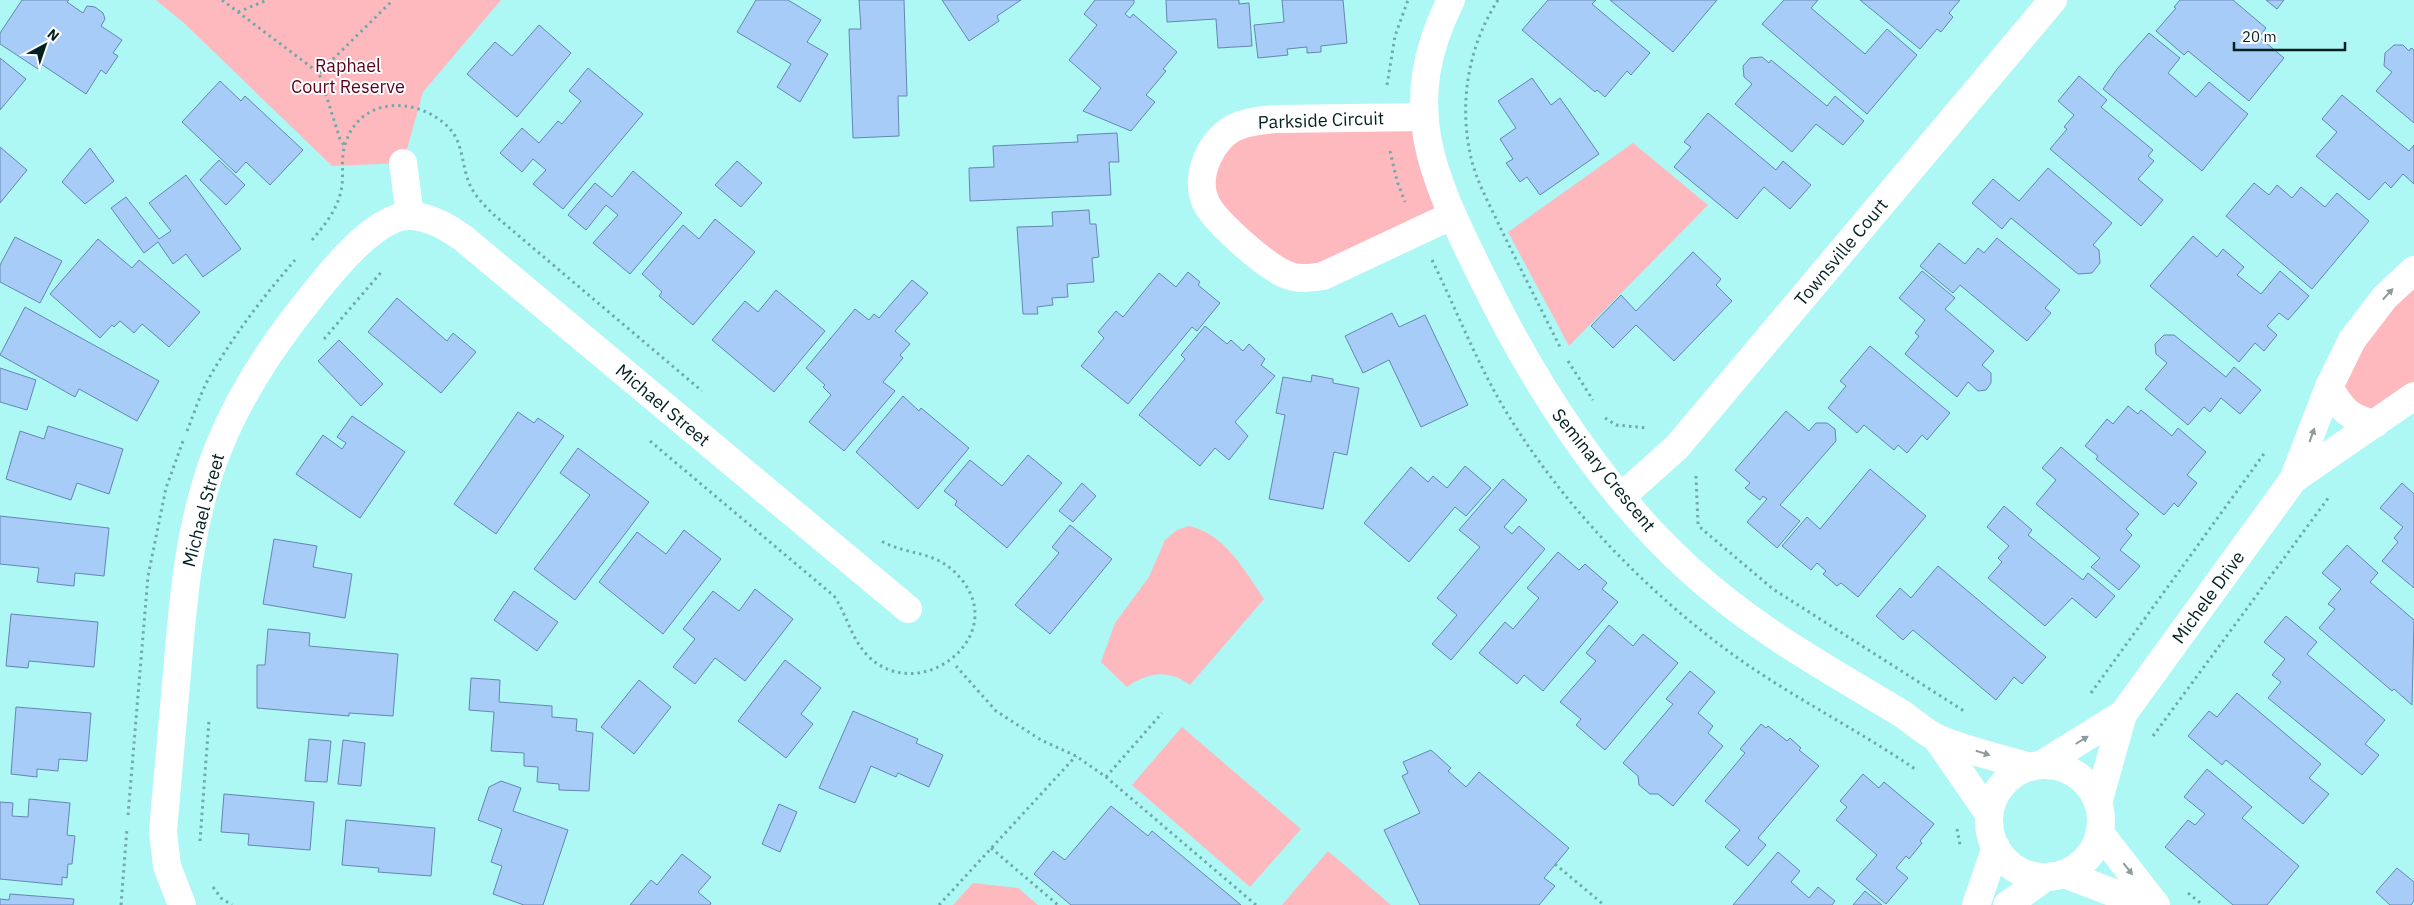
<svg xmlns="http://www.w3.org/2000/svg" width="2414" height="905" viewBox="0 0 2414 905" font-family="'IBM Plex Sans',sans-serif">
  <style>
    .green { fill: #feb9bf }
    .building { fill: #a7ccf8; stroke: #6487b0 }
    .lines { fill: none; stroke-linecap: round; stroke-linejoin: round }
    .path { stroke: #70abaa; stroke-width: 3; stroke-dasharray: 2.5 4; stroke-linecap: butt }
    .street { stroke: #fff; stroke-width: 28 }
    .oneway { fill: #8d9b9a }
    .labels { text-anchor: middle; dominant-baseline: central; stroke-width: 4; stroke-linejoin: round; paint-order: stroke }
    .park-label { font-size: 18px; fill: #5c001c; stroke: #fff }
    .street-label { font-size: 18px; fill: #01201f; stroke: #fff }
  </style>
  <rect width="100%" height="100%" fill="#adf7f5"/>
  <g class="green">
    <path d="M156 0H501L423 92 403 163 332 166 184 23Z"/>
    <path d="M1424 117 1451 216 1304 278 1237 237 1204 167 1224 135Z"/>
    <path d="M1633 143 1708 205 1569 346 1508 232Z"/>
    <path d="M2414 270V396L2390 413H2346L2339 363Z"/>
    <path d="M1189 526C1225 534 1245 571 1264 599L1190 685C1168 669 1149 672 1127 687L1101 662 1115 623 1149 577 1165 540 1177 530Z"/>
    <path d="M1182 727 1301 829 1250 887 1132 785Z"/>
    <path d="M1328 851 1391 905H1282Z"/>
    <path d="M973 883 1018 888 1038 905H953Z"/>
  </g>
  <g class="building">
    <path d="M22 0H69L67 2 83 13 87 6 95 7 103 13 105 19 101 26 122 40 113 53 118 56 106 74 101 70 86 94 41 64 38 69 0 44V33Z"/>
    <path d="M756 0H788L821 20 807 42 828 54 800 102 777 87 791 64 737 32Z"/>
    <path d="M859 0H904L907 96H898L899 136 853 138 849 29H861Z"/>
    <path d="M942 0H1021L997 16 999 21 969 41Z"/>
    <path d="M1095 0H1134V3L1125 14 1130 18 1133 14 1177 52 1163 69 1166 71 1146 95 1155 102 1131 131 1083 111 1101 88 1069 60 1097 25 1084 14Z"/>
    <path d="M1166 0H1239V4L1249 3 1252 46 1218 48 1216 19 1167 22Z"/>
    <path d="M1282 0H1343L1347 43 1321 46V52L1307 53V47L1287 49 1288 55 1258 58 1254 25 1284 22Z"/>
    <path d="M1548 0H1596L1592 4 1650 53 1631 75 1627 71 1605 97 1597 90 1595 92 1522 30Z"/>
    <path d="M1610 0H1717L1673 52Z"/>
    <path d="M1784 0H1818L1811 8 1865 54 1887 29 1917 55 1867 114 1762 24Z"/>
    <path d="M1860 0H1960L1949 13 1953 17 1941 32 1937 29 1920 49Z"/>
    <path d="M2180 0H2233L2266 28 2259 37 2284 58 2249 101 2188 51 2184 55 2156 31 2176 8 2174 7Z"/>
    <path d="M2266 0H2284L2277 9Z"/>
    <path d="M539 25 571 53 517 117 467 74 495 42 512 56Z"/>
    <path d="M2149 33 2180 58 2168 73 2196 97 2209 82 2248 114 2202 171 2103 89 2117 69Z"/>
    <path d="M2394 45H2403L2409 51 2411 48 2414 50V123L2376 91 2392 72 2384 66 2385 53Z"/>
    <path d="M1762 57 1769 63 1771 60 1827 106 1835 96 1864 121 1843 145 1816 124 1792 152 1735 104 1752 84 1744 77 1743 66 1750 58Z"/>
    <path d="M0 58 26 79 0 110Z"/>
    <path d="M588 68 643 114 563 209 533 184 546 170 533 159 522 172 500 153 522 128 539 143 558 121 562 124 581 101 569 91Z"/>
    <path d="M2079 76 2107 100 2101 107 2153 150 2148 156 2154 161 2138 179 2163 200 2141 226 2050 149 2067 129 2064 127 2074 115 2058 101Z"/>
    <path d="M1532 78 1551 105 1560 98 1599 154 1540 195 1527 177 1520 182 1506 163 1513 159 1500 139 1516 128 1498 101Z"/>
    <path d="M220 81 241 101 245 96 303 150 270 185 246 162 236 173 182 122Z"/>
    <path d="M2342 95 2409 151 2414 145V184L2403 174 2391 188 2385 182 2369 200 2316 156 2337 132 2322 119Z"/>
    <path d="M1708 113 1776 170 1783 161 1811 185 1790 209 1764 187 1737 219 1674 167 1691 147 1684 142Z"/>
    <path d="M1117 133 1119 162H1109L1111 195 970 201 969 168 994 167 993 146 1078 142 1077 135Z"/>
    <path d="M0 147 27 170 0 203Z"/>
    <path d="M90 148 114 181 85 204 62 182Z"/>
    <path d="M219 160 245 185 226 205 200 180Z"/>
    <path d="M737 161 762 183 741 207 715 185Z"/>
    <path d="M2048 168 2112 223 2093 245 2099 250 2100 263 2092 273 2078 274 2011 218 2002 229 1972 203 1993 179 2019 201Z"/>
    <path d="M633 171 682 213 630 274 593 243 618 215 606 205 586 230 568 215 595 183 612 197Z"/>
    <path d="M186 175 241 249 203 277 186 254 173 264 158 242 144 253 111 208 126 197 159 239 171 231 149 203Z"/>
    <path d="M2254 183 2269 195 2277 185 2292 198 2301 187 2325 207 2337 193 2369 221 2312 289 2226 216Z"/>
    <path d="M1089 210 1090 224H1096L1099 257 1092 258 1094 282 1067 284 1068 297 1052 298 1053 305 1037 307 1038 314H1023L1017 227 1053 226 1052 212Z"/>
    <path d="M715 219 755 252 693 325 659 296 662 292 642 274 683 225 699 239Z"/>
    <path d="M2193 236 2217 257 2223 249 2244 267 2237 275 2261 294 2280 271 2309 296 2288 320 2279 313 2267 326 2277 335 2264 351 2255 343 2239 362 2150 286Z"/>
    <path d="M15 237 62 261 40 303 0 282V265Z"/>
    <path d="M1997 238 2060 290 2045 308 2051 313 2027 341 1960 285 1953 293 1920 266 1939 243 1965 264 1978 248 1984 253Z"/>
    <path d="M98 239 132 268 139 260 200 312 169 347 142 324 134 333 120 321 114 327 112 325 100 338 50 294Z"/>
    <path d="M1693 252 1721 279 1716 285 1732 301 1674 361 1636 325 1613 348 1591 326 1621 295 1636 311Z"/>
    <path d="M1922 271 1955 298 1945 309 1994 351 1982 365 1991 373V383L1986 390 1978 391 1968 382 1957 397 1905 354 1919 336 1915 333 1925 320 1899 298Z"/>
    <path d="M1188 272 1200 282 1198 285 1220 303 1197 331 1192 327 1128 404 1081 366 1104 338 1098 332 1116 311 1123 317 1159 273 1176 287Z"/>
    <path d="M912 280 928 293 895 331 910 344 900 355 903 358 883 382 895 391 844 451 809 422 831 395 823 387 825 385 806 368 855 309 869 320 874 314 879 318Z"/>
    <path d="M776 290 825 331 774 392 712 340 745 301 758 312Z"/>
    <path d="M397 298 447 341 453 333 476 352 441 393 368 332Z"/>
    <path d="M25 307 159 381 137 421 79 389 75 397 0 355Z"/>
    <path d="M1392 313 1399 327 1425 315 1468 405 1421 427 1389 360 1363 373 1345 336Z"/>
    <path d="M1205 326 1227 344 1231 340 1243 351 1249 344 1265 359 1261 365 1275 376 1235 422 1248 436 1229 460 1215 448 1200 466 1139 415 1185 359 1181 355Z"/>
    <path d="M2164 335H2174L2226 377 2234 367 2261 390 2240 414 2221 398 2210 412 2204 407 2188 425 2145 389 2167 363 2156 354 2155 344Z"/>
    <path d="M339 340 383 384 361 406 318 361Z"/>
    <path d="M1870 346 1950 413 1927 440 1922 435 1907 453 1898 445 1894 450 1864 425 1857 433 1828 408 1846 386 1840 381Z"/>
    <path d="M0 368 36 380 27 410 0 402Z"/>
    <path d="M1312 375 1333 379V383L1359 388 1347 455 1334 452 1323 509 1269 499 1285 415 1276 413 1283 377 1311 382Z"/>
    <path d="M903 396 919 411 921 408 969 448 918 509 856 452Z"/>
    <path d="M2128 406 2138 414 2141 410 2172 436 2178 428 2206 452 2187 475 2197 483 2178 507 2174 503 2164 515 2096 459 2098 456 2085 446 2107 419 2113 424Z"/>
    <path d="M1786 411 1809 431 1816 423H1827L1835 429 1836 441 1780 505 1800 521 1777 548 1747 522 1767 499 1763 496 1760 500 1745 488 1750 483 1735 470Z"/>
    <path d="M518 412 534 423 538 418 564 436 496 534 454 504Z"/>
    <path d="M352 416 405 452 360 518 296 474 323 435 342 449 346 443 337 437Z"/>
    <path d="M48 426 123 449 109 494 77 483 71 500 6 479 20 431 44 439Z"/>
    <path d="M2061 447 2139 514 2126 529 2132 535 2120 550 2140 566 2119 590 2091 567 2100 558 2036 504 2056 480 2042 468Z"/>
    <path d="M578 448 649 502 575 600 534 569 590 495 560 473Z"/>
    <path d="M1028 455 1062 483 1007 548 955 505 957 501 944 491 970 460 1002 486Z"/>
    <path d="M1465 466 1491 488 1466 516 1455 507 1409 562 1364 523 1411 467 1428 482 1433 476 1447 488Z"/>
    <path d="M1870 469 1926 516 1858 597 1841 583 1837 586 1823 574 1826 571 1817 563 1811 570 1782 546 1807 517 1820 529Z"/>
    <path d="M1503 479 1527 500 1504 527 1512 534 1519 526 1545 549 1451 660 1432 644 1457 615 1437 598 1480 547 1459 530Z"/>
    <path d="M1082 483 1096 496 1073 522 1059 511Z"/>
    <path d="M2402 483 2414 494V588L2382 561 2398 542 2394 538 2403 527 2380 508Z"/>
    <path d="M2004 506 2032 530 2028 535 2083 580 2088 573 2115 596 2096 618 2072 598 2045 626 1988 578 2002 562 1998 558 2009 546 1987 527Z"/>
    <path d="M0 516 109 528 104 576 75 573 74 586 37 582 39 568 0 564Z"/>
    <path d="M1070 525 1112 559 1050 634 1015 605 1059 553 1052 547Z"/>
    <path d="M684 530 721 559 663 634 599 582 637 532 666 554Z"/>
    <path d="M274 539 317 546 313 567 352 574 345 618 263 604Z"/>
    <path d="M2347 545 2378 573 2370 582 2414 620 2412 705 2394 689 2392 691 2319 628 2335 609 2328 604 2341 589 2322 573Z"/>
    <path d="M1558 552 1579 570 1585 564 1607 583 1602 589 1618 602 1543 691 1524 675 1517 684 1479 653 1505 622 1513 629 1539 598 1527 588Z"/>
    <path d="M1938 566 2046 657 2022 684 2014 677 1996 700 1913 630 1903 640 1876 616 1900 588 1911 598Z"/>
    <path d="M755 589 793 619 745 681 715 658 695 684 673 667 695 639 683 629 713 591 739 611Z"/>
    <path d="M514 591 558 622 537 651 494 620Z"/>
    <path d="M11 614 98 622 94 667 29 661 28 668 6 666Z"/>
    <path d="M2286 616 2317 642 2307 654 2385 720 2365 744 2379 755 2362 775 2268 698 2281 682 2272 675 2285 659 2264 642Z"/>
    <path d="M1609 625 1633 646 1643 634 1678 663 1605 750 1576 725 1581 719 1560 702 1596 661 1586 653Z"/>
    <path d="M268 629 310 633 309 646 398 654 393 716 349 713V716L257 708V665H265Z"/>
    <path d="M785 660 821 688 801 714 813 724 786 758 738 721Z"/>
    <path d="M1690 671 1715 692 1698 713 1713 726 1708 733 1723 746 1673 806 1658 794H1650L1639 785 1638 776 1623 763 1673 704 1666 699Z"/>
    <path d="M471 678 500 680 499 702 552 706V717L577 719 576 731 593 733 589 791 559 790V784L537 782 538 767 524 766V753L491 751 494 712 469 710Z"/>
    <path d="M639 680 671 707 634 754 601 727Z"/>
    <path d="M2237 693 2321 764 2309 778 2329 794 2303 824 2226 760 2222 765 2188 736 2209 711 2217 717Z"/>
    <path d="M16 707 91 713 87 761 59 759 58 771 37 769V777L11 774Z"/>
    <path d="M853 711 918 739 916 743 943 755 929 787 898 773 896 777 871 766 855 803 819 788Z"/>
    <path d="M1761 724 1766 728 1768 726 1787 741 1790 738 1801 748 1799 750 1819 766 1758 838 1766 845 1748 866 1725 847 1740 830 1705 801 1745 753 1740 749Z"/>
    <path d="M309 739 331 741 327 782 305 781Z"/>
    <path d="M343 740 365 743 361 786 338 784Z"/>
    <path d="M1431 750 1451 768 1448 771 1466 787 1479 772 1569 848 1544 878 1555 886 1539 905H1420L1384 830 1420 813 1402 776 1408 773 1403 762Z"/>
    <path d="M2207 769 2252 807 2242 818 2299 866 2267 905H2233L2165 847 2188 820 2195 825 2205 814 2184 797Z"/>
    <path d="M1863 774 1879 788 1884 782 1934 824 1920 841 1922 843 1909 859 1906 856 1896 868 1908 878 1886 904 1856 879 1877 855 1836 820 1847 807 1840 801Z"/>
    <path d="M501 781 521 788 513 811 568 830 543 905H524L493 894 502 866 491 862 502 829 478 820 489 787Z"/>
    <path d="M224 794 314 802 310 850 248 845 249 834 221 832Z"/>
    <path d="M29 799 70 803 67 835 75 836 72 864H68L67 878 62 877V885L0 879V802L13 803 12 816 28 817Z"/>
    <path d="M779 804 797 812 780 852 762 844Z"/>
    <path d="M1111 806 1148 836 1152 831 1241 905H1071L1034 874 1053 851 1065 860Z"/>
    <path d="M346 820 435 828 431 876 378 872 379 868 342 865Z"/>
    <path d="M1778 852 1800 871 1791 882 1809 898 1818 887 1835 901 1832 905H1733Z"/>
    <path d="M682 854 711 877 698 892 711 903 710 905H630L651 880 657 885Z"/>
    <path d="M2397 868 2414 882V901L2411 905H2390L2376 892Z"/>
    <path d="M1865 891 1882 905H1853Z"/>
    <path d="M10 894 74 899 73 905H0V899L9 900Z"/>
  </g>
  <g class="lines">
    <g class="path">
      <path d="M222 0 319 73 340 139 344 145"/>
      <path d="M1498 0C1469 45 1459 100 1470 153 1475 179 1489 203 1500 227 1520 268 1541 309 1561 349"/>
      <path d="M238 12 267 0"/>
      <path d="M319 73 393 0"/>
      <path d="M1387 85 1395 36 1408 0"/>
      <path d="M1390 151 1397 181 1405 202"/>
      <path d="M312 240C324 226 337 210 341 191 345 173 339 158 347 139 364 96 417 98 446 125 462 139 461 158 467 177 471 192 482 203 493 214L702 391"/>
      <path d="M1432 260C1454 305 1473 353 1497 396 1554 497 1645 592 1739 659 1796 699 1858 730 1915 769"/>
      <path d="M324 339 383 270"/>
      <path d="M1568 361 1593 400"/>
      <path d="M1605 418 1616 425 1648 428"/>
      <path d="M187 431C194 414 200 394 209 378 233 336 263 297 295 260"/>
      <path d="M650 441 834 596C847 615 851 638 867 655 917 707 1009 639 962 580 937 549 911 557 881 541"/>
      <path d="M1696 476 1698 524 1702 529 1773 589 1964 711"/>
      <path d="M956 666 996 711 1041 740 1076 756 1106 777 1256 905"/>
      <path d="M2091 693 2266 451"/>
      <path d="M2153 736 2329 497"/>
      <path d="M1106 777 1162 713"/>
      <path d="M128 815 148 576 166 488 183 441"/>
      <path d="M1957 829 1960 845"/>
      <path d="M200 841 209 720"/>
      <path d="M991 848 1058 905"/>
      <path d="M1555 864 1604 905"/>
      <path d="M213 887 221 898 232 905"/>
      <path d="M2188 893 2203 905"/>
      <path d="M121 905 127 828"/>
      <path d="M939 905 1076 756"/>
    </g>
    <g class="street">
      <path d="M1451 0C1397 107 1433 177 1481 275 1534 384 1600 488 1690 570 1741 617 1800 653 1859 688 1874 697 1889 706 1904 715 1915 723 1927 734 1939 739 1967 751 2000 758 2030 767"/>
      <path d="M1424 117 1276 119C1263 120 1250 121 1238 126 1212 136 1193 176 1206 203 1215 222 1266 266 1285 274 1297 280 1310 278 1323 276L1451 216"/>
      <path d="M403 163 410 215"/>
      <path d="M2329 387C2342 410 2349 418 2375 424"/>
      <path d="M2294 479 2414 396"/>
      <path d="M1621 497 1677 447 2053 0"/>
      <path d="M1937 739 1989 814"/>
      <path d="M2041 765 2123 714"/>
      <circle cx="2045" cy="821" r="56"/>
      <path d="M2098 803 2123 714 2293 480 2329 387 2352 340 2385 297 2414 270"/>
      <path d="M2100 833 2156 905"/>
      <path d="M2064 874 2146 905"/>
      <path d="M182 905 167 866 163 831C168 774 173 718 178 661 184 588 191 517 218 449 245 382 284 329 330 274 347 254 383 214 411 216 431 217 447 227 463 238L908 609"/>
      <path d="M1976 905 1996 847"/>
      <path d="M2007 905 2046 877"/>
    </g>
  </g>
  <defs><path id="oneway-solid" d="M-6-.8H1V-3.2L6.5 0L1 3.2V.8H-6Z" transform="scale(1.25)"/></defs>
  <g class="oneway">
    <use href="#oneway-solid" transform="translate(2388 294) rotate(-47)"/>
    <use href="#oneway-solid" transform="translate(2312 435) rotate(-70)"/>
    <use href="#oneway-solid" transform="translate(2082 740) rotate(-32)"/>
    <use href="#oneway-solid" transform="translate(1983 753) rotate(17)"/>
    <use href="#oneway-solid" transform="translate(2128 869) rotate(52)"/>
  </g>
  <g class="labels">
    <g class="park-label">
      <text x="348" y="65">Raphael<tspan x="348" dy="21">Court Reserve</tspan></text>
    </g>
    <g class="street-label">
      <text transform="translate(1321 120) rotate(-2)">Parkside Circuit</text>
      <text transform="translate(1841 252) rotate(-50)">Townsville Court</text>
      <text transform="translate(663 405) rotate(40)">Michael Street</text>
      <text transform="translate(1604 470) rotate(51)">Seminary Crescent</text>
      <text transform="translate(203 510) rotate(-75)">Michael Street</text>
      <text transform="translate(2208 597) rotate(-54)">Michele Drive</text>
    </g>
  </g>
  <g transform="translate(45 45) rotate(40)" stroke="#ffffff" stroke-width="4" paint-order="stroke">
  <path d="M0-4L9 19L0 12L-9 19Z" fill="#01201f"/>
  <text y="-8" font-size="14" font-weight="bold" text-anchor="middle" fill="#01201f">N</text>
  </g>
  <path d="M2234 42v8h111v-8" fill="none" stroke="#01201f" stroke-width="2.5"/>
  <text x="2242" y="42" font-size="15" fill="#01201f" stroke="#ffffff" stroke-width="4" paint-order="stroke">20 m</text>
</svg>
